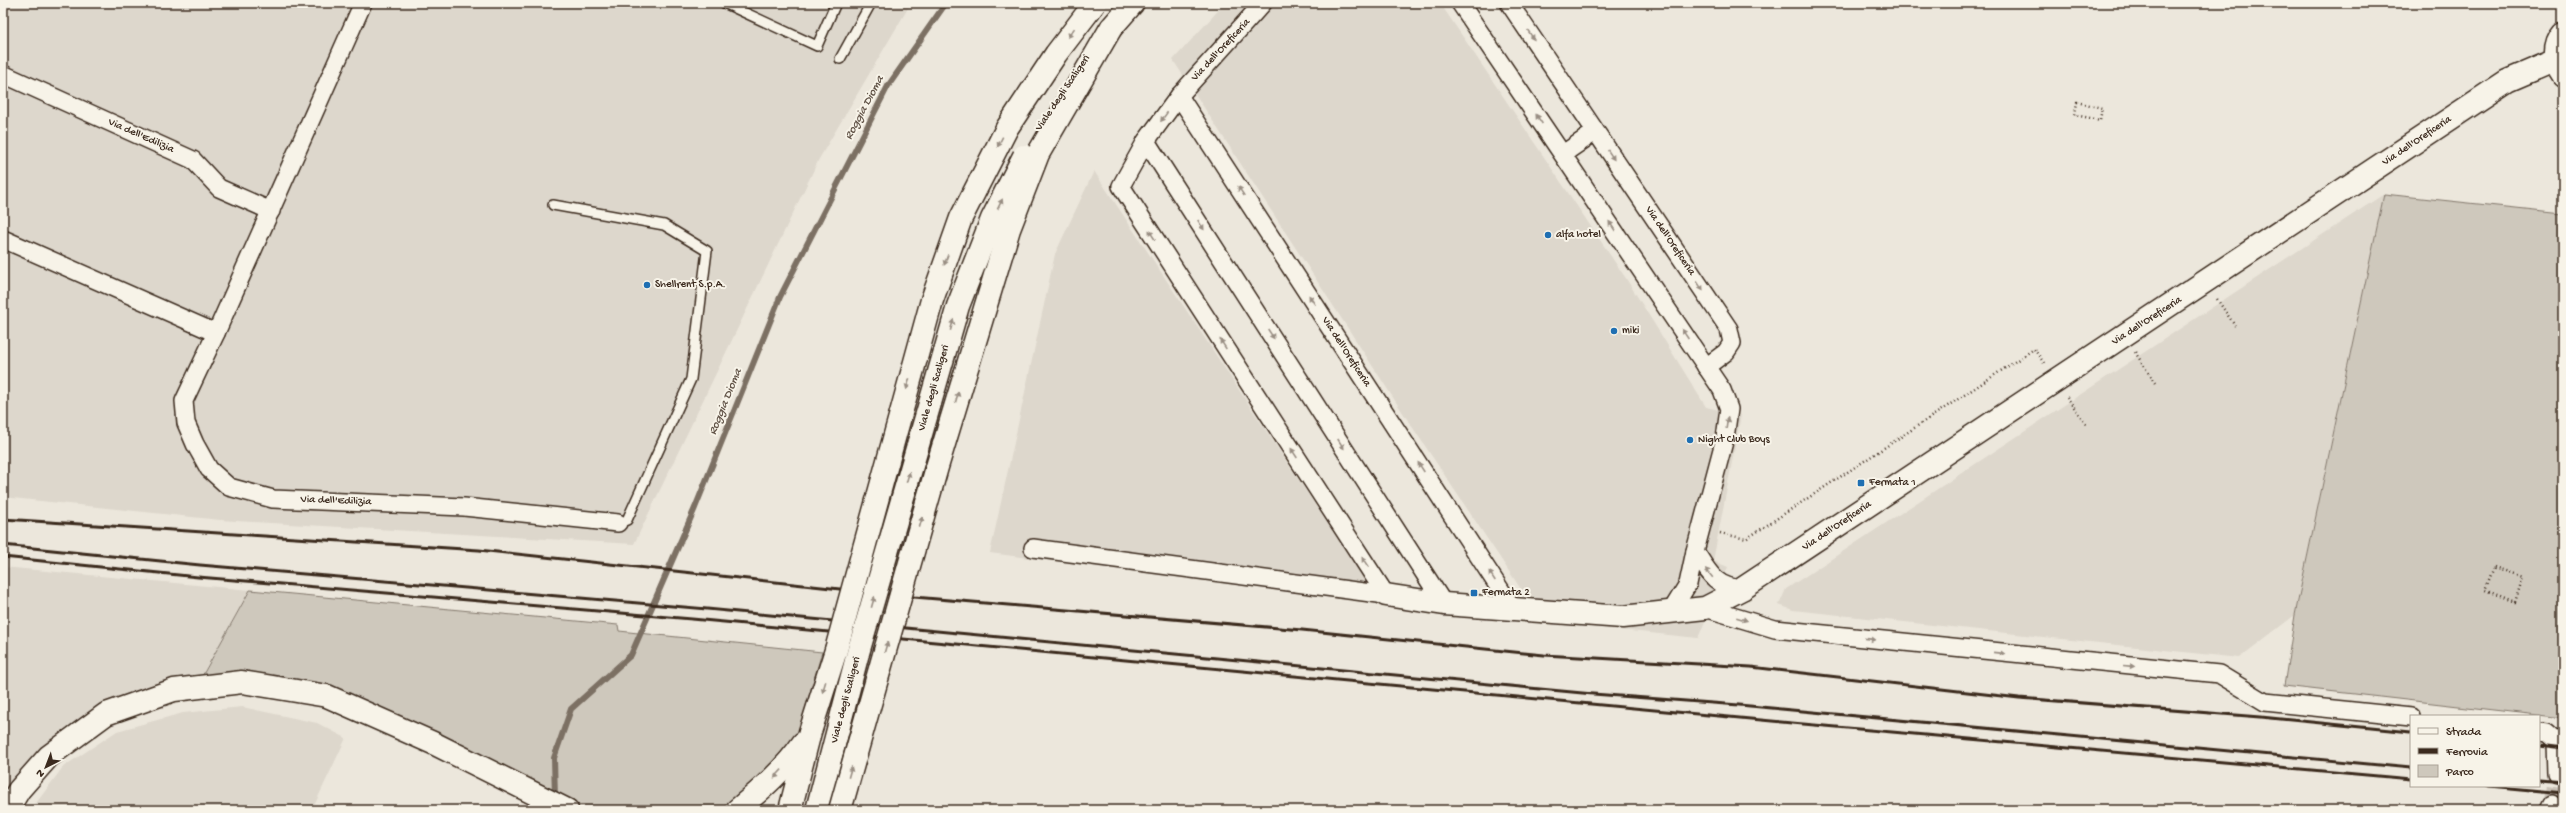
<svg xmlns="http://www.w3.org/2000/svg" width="2566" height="813" viewBox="0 0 2566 813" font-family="'Gochi Hand',sans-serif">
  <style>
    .built { fill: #ddd7cc }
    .green { fill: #cec8bc; stroke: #84796d }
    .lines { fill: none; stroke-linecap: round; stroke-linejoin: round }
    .stream { stroke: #7c7064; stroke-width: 6 }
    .street-tunnel { stroke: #c9c1b6; stroke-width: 17; stroke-dasharray: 17 8; stroke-linecap: butt }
    .lane-casing { stroke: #3b2a1e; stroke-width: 12 }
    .street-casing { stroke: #3b2a1e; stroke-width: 20 }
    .secondary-casing { stroke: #3b2a1e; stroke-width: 25 }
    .highway-casing { stroke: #3b2a1e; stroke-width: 25 }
    .path { stroke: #3b2a1e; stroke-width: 2.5; stroke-dasharray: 1 3; stroke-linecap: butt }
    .lane { stroke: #f7f3e8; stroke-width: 9 }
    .street { stroke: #f7f3e8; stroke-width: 17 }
    .secondary { stroke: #f7f3e8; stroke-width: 22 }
    .highway { stroke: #f7f3e8; stroke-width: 22 }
    .rail { stroke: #3b2a1e; stroke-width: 3 }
    .highway-bridge-casing { stroke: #3b2a1e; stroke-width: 25; stroke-linecap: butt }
    .highway-bridge { stroke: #f7f3e8; stroke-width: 22 }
    .oneway { fill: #998e83 }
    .poi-dot { fill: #1f6fb2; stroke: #f7f3e8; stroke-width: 1.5 }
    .labels { text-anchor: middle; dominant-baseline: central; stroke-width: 4; stroke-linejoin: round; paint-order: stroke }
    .street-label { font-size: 11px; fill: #3b2a1e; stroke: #f7f3e8 }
    .poi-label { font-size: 11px; fill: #3b2a1e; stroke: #f7f3e8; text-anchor: start }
    .water-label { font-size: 12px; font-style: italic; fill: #615347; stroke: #f7f3e8 }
  </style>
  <rect width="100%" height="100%" fill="#ece7dc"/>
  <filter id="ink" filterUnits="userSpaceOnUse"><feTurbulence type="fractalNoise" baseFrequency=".025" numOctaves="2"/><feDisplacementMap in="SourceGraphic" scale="8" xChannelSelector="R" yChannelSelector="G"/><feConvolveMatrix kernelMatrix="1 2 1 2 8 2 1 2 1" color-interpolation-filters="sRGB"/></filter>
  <g filter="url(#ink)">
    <g class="built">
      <path d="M3 3H911L819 159 634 544 220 520 3 497Z"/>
      <path d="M1225 3H1440L1627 280 1706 407 1741 415 1713 561 1728 567 1698 638 1543 622 1409 422 1173 60Z"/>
      <path d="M1094 171 1381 604 990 553 1055 254Z"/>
      <path d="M2384 194 2295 615 2239 658 1793 610 1779 605 1786 589Z"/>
      <path d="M3 567 250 590 200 680 127 696 87 714 57 734 20 770 3 792Z"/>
      <path d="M242 707 317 723 346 738 312 810H31L63 767 117 731 183 713Z"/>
    </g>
    <g class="green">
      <path d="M2384 194 2563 213V718L2284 686 2295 615Z"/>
      <path d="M250 590 618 625 619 631 822 652 799 730 783 759 734 810H580L374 709 200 680Z"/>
    </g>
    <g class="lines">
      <path class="stream" d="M555 798 554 758 571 709 631 655 695 508 780 297 888 86 946 3"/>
      <path class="street-tunnel" d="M2552 804 2556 774"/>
      <g class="lane-casing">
        <g id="lane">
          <path d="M724 3 817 46 836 3"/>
          <path d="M840 59 871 3"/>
          <path d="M553 205 664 225 707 251 691 379 627 520 618 523"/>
        </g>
      </g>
      <g class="street-casing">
        <g id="street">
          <path d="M363 3 216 333 184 401 186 423 195 444 209 469 229 487 273 499 464 507 618 523"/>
          <path d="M1263 3 1179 96 1146 141 1444 604"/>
          <path d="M1460 3 1722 390 1729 409 1725 438 1695 551C1709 573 1715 587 1742 589"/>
          <path d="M1509 3 1729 329 1732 343 1726 352 1706 367"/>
          <path d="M3 74 193 160 219 188 271 211"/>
          <path d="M1179 96 1513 609"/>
          <path d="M1146 141 1121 186 1386 595"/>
          <path d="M1563 154 1595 132"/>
          <path d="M3 239 216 333"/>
          <path d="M1033 548 1386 595"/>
          <path d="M1705 608 1775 629 2219 674 2265 702 2411 717"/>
          <path d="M1670 613 1688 584 1695 551"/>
          <path d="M2539 732 2546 733 2555 741 2556 774"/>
          <path d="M2549 810 2552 804"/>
        </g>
      </g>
      <g class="secondary-casing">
        <g id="secondary">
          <path d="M2563 34C2553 45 2554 64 2563 76"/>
          <path d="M1386 595 1444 604 1623 617 1705 608 1742 589 2507 81 2556 60"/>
        </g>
      </g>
      <g class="highway-casing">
        <g id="highway">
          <path d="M1111 28 1133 3"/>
          <path d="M7 810 19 790 49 756 106 714 174 690 242 682 327 696 433 743 567 810"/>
          <path d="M737 810C762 789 785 769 803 743"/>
          <path d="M790 810 810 732 836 650"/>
          <path d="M817 810 858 653"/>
        </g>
      </g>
      <g class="path">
        <path d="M2077 102 2102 108 2100 120 2075 115Z"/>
        <path d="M2217 299 2235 326"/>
        <path d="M2135 352 2155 383"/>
        <path d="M2067 397 2087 426"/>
        <path d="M1720 533 1746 539 2034 349 2044 363"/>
        <path d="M2494 567 2523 577 2515 602 2485 590Z"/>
      </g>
      <use href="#lane" class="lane"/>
      <use href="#street" class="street"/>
      <use href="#secondary" class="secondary"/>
      <use href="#highway" class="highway"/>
      <g class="rail">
        <path d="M3 519 479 550 914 597 1302 630 1544 655 1751 667 2019 698 2261 717 2411 732"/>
        <path d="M3 545 200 565 707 609 1593 694 1739 705 2411 768"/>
        <path d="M3 557 198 577 692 619 1792 723 2411 779"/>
        <path d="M2539 745 2563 748"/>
        <path d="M2539 780 2563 782"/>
        <path d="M2488 786 2563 793"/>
      </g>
      <g class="highway-bridge-casing">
        <g id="highway-bridge">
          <path d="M836 650 932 300 961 218 1007 128 1056 54 1095 3"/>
          <path d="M858 653 958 306 992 219 1024 156"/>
          <path d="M840 810 937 467 1009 229 1038 154 1111 28"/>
        </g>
      </g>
      <use href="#highway-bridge" class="highway-bridge"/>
    </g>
    <defs><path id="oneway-solid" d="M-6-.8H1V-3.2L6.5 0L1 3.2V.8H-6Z"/></defs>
    <g class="oneway">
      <use href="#oneway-solid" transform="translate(1071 33) rotate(126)"/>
      <use href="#oneway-solid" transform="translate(1531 35) rotate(56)"/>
      <use href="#oneway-solid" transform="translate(1164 117) rotate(126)"/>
      <use href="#oneway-solid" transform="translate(1539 119) rotate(-124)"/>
      <use href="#oneway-solid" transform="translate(1000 142) rotate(117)"/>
      <use href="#oneway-solid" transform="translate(1611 155) rotate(56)"/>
      <use href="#oneway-solid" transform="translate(1241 191) rotate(-123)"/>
      <use href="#oneway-solid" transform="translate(1000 204) rotate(-64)"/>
      <use href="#oneway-solid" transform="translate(1201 225) rotate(57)"/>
      <use href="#oneway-solid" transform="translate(1612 226) rotate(-124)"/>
      <use href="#oneway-solid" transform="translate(1152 235) rotate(-123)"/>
      <use href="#oneway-solid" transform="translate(946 260) rotate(110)"/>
      <use href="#oneway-solid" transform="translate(1700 286) rotate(56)"/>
      <use href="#oneway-solid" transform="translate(1312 300) rotate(-123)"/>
      <use href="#oneway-solid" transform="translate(952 325) rotate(-74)"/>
      <use href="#oneway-solid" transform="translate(1271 334) rotate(57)"/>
      <use href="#oneway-solid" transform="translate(1685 334) rotate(-124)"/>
      <use href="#oneway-solid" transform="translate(1223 344) rotate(-123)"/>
      <use href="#oneway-solid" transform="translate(908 384) rotate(106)"/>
      <use href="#oneway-solid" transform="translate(957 397) rotate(-74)"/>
      <use href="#oneway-solid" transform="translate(1727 423) rotate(-82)"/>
      <use href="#oneway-solid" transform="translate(1341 444) rotate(57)"/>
      <use href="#oneway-solid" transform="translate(1294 453) rotate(-123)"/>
      <use href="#oneway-solid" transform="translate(1421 467) rotate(-123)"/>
      <use href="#oneway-solid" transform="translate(908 477) rotate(-74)"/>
      <use href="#oneway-solid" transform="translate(921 522) rotate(-74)"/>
      <use href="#oneway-solid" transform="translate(1365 562) rotate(-123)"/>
      <use href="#oneway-solid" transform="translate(1709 573) rotate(-129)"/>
      <use href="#oneway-solid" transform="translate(1492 576) rotate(-123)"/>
      <use href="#oneway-solid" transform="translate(873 602) rotate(-74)"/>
      <use href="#oneway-solid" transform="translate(1742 619) rotate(17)"/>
      <use href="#oneway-solid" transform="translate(1870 639) rotate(6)"/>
      <use href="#oneway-solid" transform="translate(886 647) rotate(-74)"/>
      <use href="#oneway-solid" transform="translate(1999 653) rotate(6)"/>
      <use href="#oneway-solid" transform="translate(2129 666) rotate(5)"/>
      <use href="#oneway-solid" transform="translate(824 687) rotate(107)"/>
      <use href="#oneway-solid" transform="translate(850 772) rotate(-74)"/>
      <use href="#oneway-solid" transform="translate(778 774) rotate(133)"/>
    </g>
  </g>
  <g class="poi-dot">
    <circle cx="1548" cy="235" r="4"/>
    <circle cx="647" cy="285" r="4"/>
    <circle cx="1614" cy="331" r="4"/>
    <circle cx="1690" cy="440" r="4"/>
    <rect x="1857" y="479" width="8" height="8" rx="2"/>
    <rect x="1470" y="589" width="8" height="8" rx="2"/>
  </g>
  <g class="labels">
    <g class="street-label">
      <text transform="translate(1221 50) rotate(-47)">Via dell'Oreficeria</text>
      <text transform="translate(1063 93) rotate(-56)">Viale degli Scaligeri</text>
      <text transform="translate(141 136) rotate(24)">Via dell'Edilizia</text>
      <text transform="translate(2417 141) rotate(-34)">Via dell'Oreficeria</text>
      <text transform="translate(1670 241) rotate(56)">Via dell'Oreficeria</text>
      <text transform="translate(2147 321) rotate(-33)">Via dell'Oreficeria</text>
      <text transform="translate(1346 352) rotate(57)">Via dell'Oreficeria</text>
      <text transform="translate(934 388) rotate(-74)">Viale degli Scaligeri</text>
      <text transform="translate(336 501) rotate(2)">Via dell'Edilizia</text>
      <text transform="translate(1837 526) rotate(-34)">Via dell'Oreficeria</text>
      <text transform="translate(846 700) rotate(-75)">Viale degli Scaligeri</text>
    </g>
    <g class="poi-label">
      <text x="1556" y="235">alfa hotel</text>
      <text x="655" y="285">Shellrent S.p.A.</text>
      <text x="1622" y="331">miki</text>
      <text x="1698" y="440">Night Club Boys</text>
      <text x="1869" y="483">Fermata 1</text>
      <text x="1482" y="593">Fermata 2</text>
    </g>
    <g class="water-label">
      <text transform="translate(865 108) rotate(-62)">Roggia Dioma</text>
      <text transform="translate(726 402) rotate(-68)">Roggia Dioma</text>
    </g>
  </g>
  <rect width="2566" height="813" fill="none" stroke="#f7f3e8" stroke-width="16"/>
  <rect x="8" y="8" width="2550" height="797" fill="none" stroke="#3b2a1e" stroke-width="1.5" filter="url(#ink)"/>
  <rect x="2410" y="715" width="130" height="72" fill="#f7f3e8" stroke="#aca397"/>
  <rect x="2418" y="728" width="20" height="6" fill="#f7f3e8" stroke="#aca397"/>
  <text x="2446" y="735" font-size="12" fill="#3b2a1e">Strada</text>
  <rect x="2418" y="748" width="20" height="6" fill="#3b2a1e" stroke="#aca397"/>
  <text x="2446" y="755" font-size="12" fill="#3b2a1e">Ferrovia</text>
  <rect x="2418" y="765" width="20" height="12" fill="#cec8bc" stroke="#aca397"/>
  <text x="2446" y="775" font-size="12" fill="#3b2a1e">Parco</text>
  <g transform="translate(46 767) rotate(222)" stroke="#f7f3e8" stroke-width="3" paint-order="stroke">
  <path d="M0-3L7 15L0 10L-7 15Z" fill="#3b2a1e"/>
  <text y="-6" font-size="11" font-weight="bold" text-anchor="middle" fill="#3b2a1e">N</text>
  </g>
</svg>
